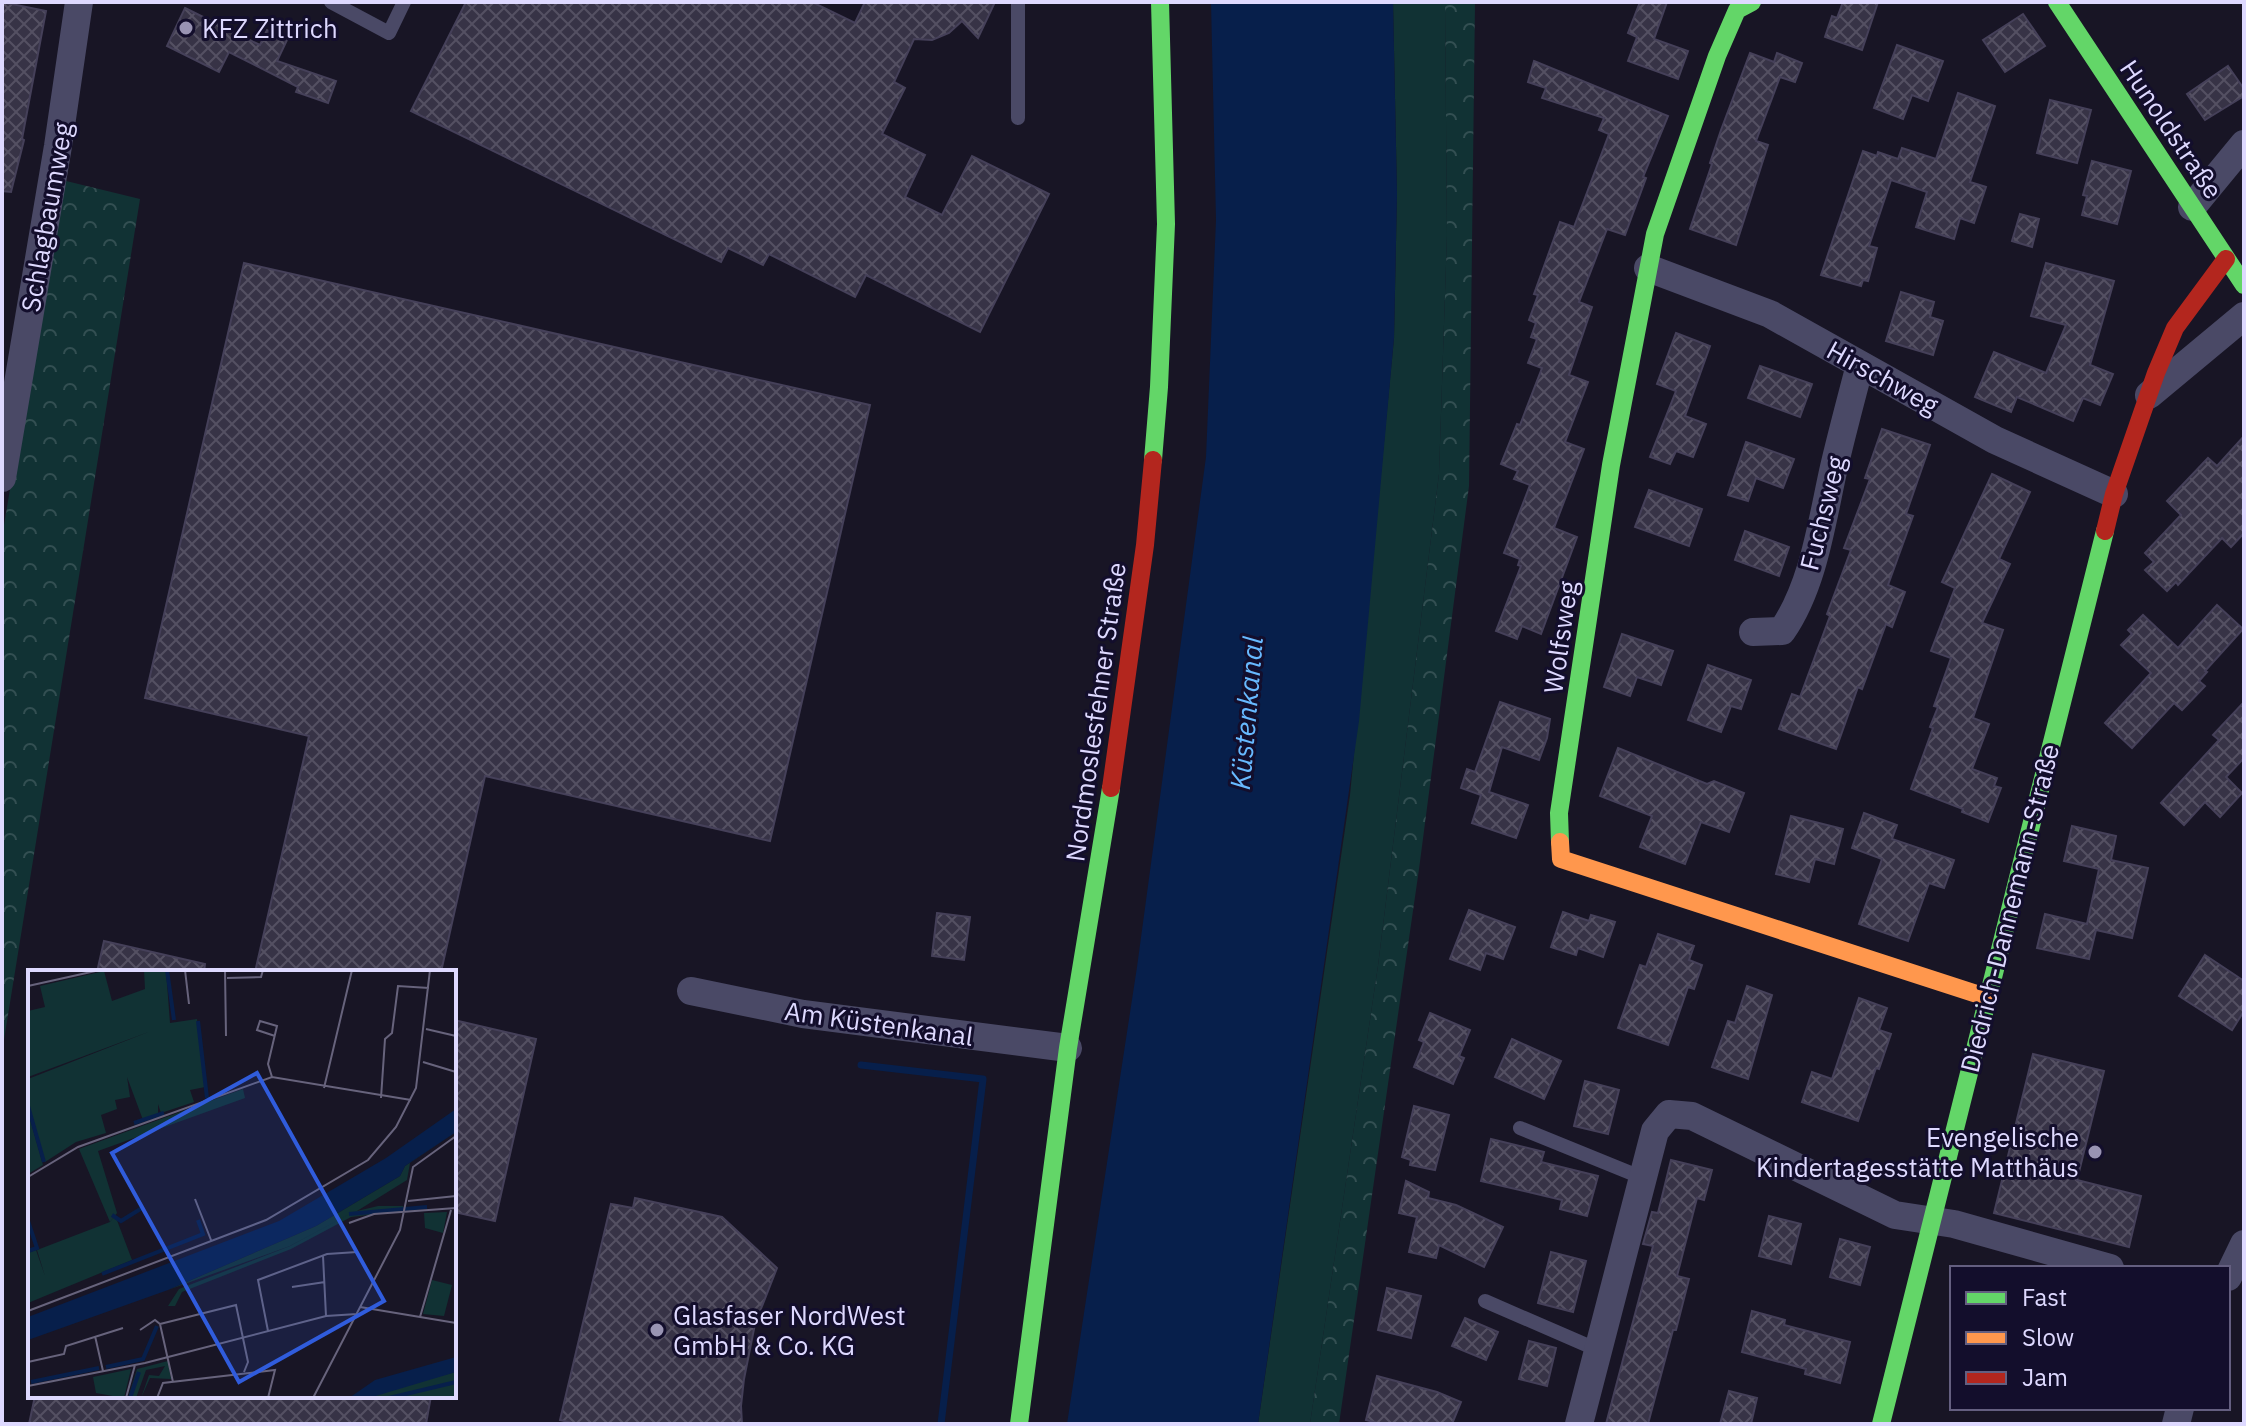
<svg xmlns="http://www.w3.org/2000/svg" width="2246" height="1426" viewBox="0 0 2246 1426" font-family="'IBM Plex Sans',sans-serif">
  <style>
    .green { fill: #113234 }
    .forest { fill: url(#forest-crowns) }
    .water { fill: #071f4b }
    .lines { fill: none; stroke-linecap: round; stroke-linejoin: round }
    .stream { stroke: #071f4b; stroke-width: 7 }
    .building { fill: url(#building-cross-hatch); stroke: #454059; stroke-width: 2 }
    .lane { stroke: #4a4966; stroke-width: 14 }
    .street { stroke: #4a4966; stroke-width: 28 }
    .fast { stroke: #63d668; stroke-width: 18 }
    .slow { stroke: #ff974d; stroke-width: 18 }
    .jam { stroke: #b3261e; stroke-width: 18 }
    .poi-dot { fill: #9994b3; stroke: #130e2c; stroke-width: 3 }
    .labels { text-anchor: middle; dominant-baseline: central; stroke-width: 6; stroke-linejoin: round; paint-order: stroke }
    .poi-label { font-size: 26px; fill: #ded9ff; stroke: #130e2c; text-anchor: start }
    .street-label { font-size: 26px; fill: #ded9ff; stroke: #130e2c }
    .water-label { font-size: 28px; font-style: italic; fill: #67b9ff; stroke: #130e2c }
    .inset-river { fill: none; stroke: #071f4b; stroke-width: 4 }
    .inset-road { fill: none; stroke: #67637c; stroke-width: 2 }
    .view { fill: #305cdc; fill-opacity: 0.15; stroke: #305cdc; stroke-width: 4 }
    .inset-edge { fill: none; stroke: #ded9ff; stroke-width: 4 }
  </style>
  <defs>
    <pattern id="forest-crowns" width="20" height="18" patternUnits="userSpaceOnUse" patternTransform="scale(2)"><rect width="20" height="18" fill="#113234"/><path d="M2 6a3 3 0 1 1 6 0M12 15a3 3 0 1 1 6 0" fill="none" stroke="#334f52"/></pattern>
    <pattern id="building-cross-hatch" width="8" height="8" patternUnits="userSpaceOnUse" patternTransform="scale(2)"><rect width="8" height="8" fill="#373346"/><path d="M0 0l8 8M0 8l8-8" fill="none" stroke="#545062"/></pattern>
  </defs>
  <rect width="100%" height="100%" fill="#181525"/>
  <path class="green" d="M1393 2H1445L1447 235 1439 474 1378 966 1310 1424H1258L1350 795 1394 338 1397 194Z"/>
  <g class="forest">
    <path d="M1445 2H1475L1469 486 1419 869 1339 1424H1310L1378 966 1439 474 1447 235Z"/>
    <path d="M62 180 140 199 2 1052V537Z"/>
  </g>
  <path class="water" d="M1211 2H1393L1397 194 1394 338 1359 721 1258 1424H1067L1137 967 1206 457 1216 220Z"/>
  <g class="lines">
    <path class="stream" d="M861 1065 983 1079 941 1424"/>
  </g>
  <g class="building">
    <path d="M2 2 46 11 22 139 24 140 11 192 2 191Z"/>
    <path d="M466 2H812L855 23 865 2H995L978 38 962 21 949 33 932 40 914 39 894 82 905 88 882 134 925 155 905 197 942 215 972 156 1049 194 980 332 866 275 855 297 769 254 763 265 728 248 721 262 411 111Z"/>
    <path d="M1640 2H1667L1654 39 1688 51 1678 79 1628 61 1637 37 1628 33Z"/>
    <path d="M1843 2H1878L1862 50 1825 37 1832 16 1837 18Z"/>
    <path d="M185 8 260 45 267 30 287 40 277 61 336 81 328 103 296 92 298 87 229 52 219 72 167 46Z"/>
    <path d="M2023 14 2045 46 2005 72 1983 40Z"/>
    <path d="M1897 45 1943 61 1928 101 1912 95 1903 119 1874 108Z"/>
    <path d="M1750 53 1774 62 1777 53 1802 63 1795 82 1780 77 1756 141 1768 145 1736 245 1690 229 1712 164 1710 163 1721 130Z"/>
    <path d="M1534 61 1668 116 1643 177 1646 178 1625 235 1607 229 1579 302 1592 307 1569 375 1588 382 1565 442 1584 449 1554 528 1577 537 1541 634 1522 626 1517 639 1496 631 1521 566 1518 565 1520 559 1504 553 1530 485 1514 479 1518 471 1501 464 1517 424 1520 425 1542 368 1528 363 1537 339 1531 337 1536 323 1529 320 1538 295 1534 294 1560 222 1574 227 1609 134 1599 130 1604 118 1542 98 1546 88 1528 82Z"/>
    <path d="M2228 66 2244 89V96L2205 120 2187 94Z"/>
    <path d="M1958 93 1995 106 1970 182 1986 187 1974 223 1960 218 1954 239 1916 227 1927 192 1891 180 1869 246 1877 248 1868 281 1863 280 1861 286 1821 275 1863 151 1877 156 1878 152 1898 159 1902 148 1936 159Z"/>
    <path d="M2050 100 2091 110 2077 163 2037 153Z"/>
    <path d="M2092 161 2131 171 2117 224 2082 215 2087 196 2083 195Z"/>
    <path d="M2020 214 2039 219 2032 247 2012 241Z"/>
    <path d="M244 263 870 405 770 841 485 776 441 972H255L309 736 145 698Z"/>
    <path d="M2046 263 2114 281 2090 365 2113 374 2100 405 2083 398 2073 421 2017 397 2011 412 1975 397 1994 352 2046 373 2066 325 2031 316Z"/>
    <path d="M1901 292 1934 302 1930 317 1943 321 1933 355 1886 341Z"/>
    <path d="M1676 333 1710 346 1685 416 1706 424 1693 457 1676 451 1670 464 1650 457 1676 391 1657 384Z"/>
    <path d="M1760 366 1812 384 1800 417 1748 398Z"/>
    <path d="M1882 429 1930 445 1906 514 1913 516 1888 585 1905 592 1892 627 1886 624 1862 689 1858 687 1836 749 1779 729 1792 694 1800 697 1830 616 1827 614 1851 550 1844 548 1870 479 1865 478Z"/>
    <path d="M2244 436V533L2231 547 2222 538 2178 585 2176 582 2167 591 2145 570 2154 562 2145 553 2181 515 2167 501 2208 458 2217 466Z"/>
    <path d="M1746 442 1794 459 1783 488 1756 478 1748 501 1728 495Z"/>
    <path d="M1992 474 2030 492 1999 559 2010 564 1982 623 2003 630 1973 718 1989 724 1972 769 1997 778 1994 786 2001 788 1988 822 1962 812 1963 809 1911 789 1933 728 1930 727 1938 707 1934 706 1951 658 1931 651 1955 588 1942 582Z"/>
    <path d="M1649 490 1702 509 1689 546 1635 527Z"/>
    <path d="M1745 531 1789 547 1779 576 1735 560Z"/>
    <path d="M2217 605 2243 629 2205 671 2207 672 2199 681 2205 686 2182 710 2174 703 2132 748 2105 723 2151 673 2121 645 2132 634 2128 630 2143 615 2178 648Z"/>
    <path d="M1622 634 1673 651 1661 685 1637 677 1630 696 1604 687Z"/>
    <path d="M1708 665 1751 680 1741 709 1731 706 1721 732 1688 720Z"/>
    <path d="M1500 702 1550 719 1547 738 1539 760 1502 747 1489 792 1528 805 1516 838 1472 823 1481 795 1461 788 1467 769 1475 772Z"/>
    <path d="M2244 702V758L2226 777 2242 793 2220 817 2205 802 2184 825 2161 803 2219 740 2213 735Z"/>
    <path d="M1618 748 1707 784 1714 781 1744 793 1729 832 1701 822 1685 864 1640 847 1652 816 1600 796Z"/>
    <path d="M1864 813 1897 825 1892 839 1954 860 1944 888 1929 883 1908 941 1859 924 1882 859 1852 848Z"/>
    <path d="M1791 816 1843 829 1834 864 1815 859 1809 882 1776 874Z"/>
    <path d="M2072 826 2116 836 2111 860 2148 868 2132 938 2096 930 2089 959 2037 948 2045 914 2087 924 2099 869 2064 861Z"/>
    <path d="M1469 910 1515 927 1503 959 1486 953 1480 970 1450 959Z"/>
    <path d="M1563 912 1589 921 1591 915 1615 922 1603 957 1578 948 1576 955 1551 947Z"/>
    <path d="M937 913 970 917 964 960 932 956Z"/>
    <path d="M1658 934 1694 946 1689 960 1702 965 1694 989 1688 987 1668 1045 1618 1028 1640 965 1646 967Z"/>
    <path d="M104 941 205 964 204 972H97Z"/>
    <path d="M2205 955 2244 981V1011L2232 1030 2179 996Z"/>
    <path d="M1747 986 1772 995 1748 1079 1712 1067 1728 1021 1735 1023Z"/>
    <path d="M1859 998 1887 1008 1879 1030 1891 1034 1879 1069 1876 1068 1858 1121 1802 1102 1812 1072 1832 1079Z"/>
    <path d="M1430 1013 1470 1030 1459 1056 1464 1058 1453 1084 1414 1067 1424 1042 1419 1040Z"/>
    <path d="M454 1020 536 1039 495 1221 454 1212Z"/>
    <path d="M1512 1039 1561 1061 1544 1099 1495 1077Z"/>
    <path d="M2033 1054 2104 1071 2077 1180 2141 1196 2129 1247 1994 1213Z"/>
    <path d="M1585 1081 1619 1090 1608 1134 1574 1126Z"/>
    <path d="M1414 1106 1449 1115 1435 1170 1410 1165 1411 1160 1402 1157Z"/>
    <path d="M1491 1139 1544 1152 1541 1162 1598 1176 1587 1216 1560 1209 1562 1200 1481 1181Z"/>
    <path d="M1671 1160 1712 1170 1704 1200 1697 1198 1677 1276 1689 1279 1676 1330H1673L1648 1424H1606L1653 1246 1643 1244 1652 1212 1658 1213Z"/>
    <path d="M1406 1181 1429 1192 1428 1198 1456 1205 1503 1227 1484 1267 1439 1245 1436 1258 1409 1252 1417 1217 1399 1213Z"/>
    <path d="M635 1198 722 1217 777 1268 755 1324 744 1379 741 1406 742 1424H576L560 1420 611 1204 633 1208Z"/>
    <path d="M1769 1216 1801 1224 1791 1264 1759 1256Z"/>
    <path d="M1840 1239 1870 1247 1860 1285 1830 1277Z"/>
    <path d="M1551 1252 1586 1261 1573 1312 1538 1303Z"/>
    <path d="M1387 1288 1421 1296 1411 1338 1378 1330Z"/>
    <path d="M1752 1311 1785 1320 1784 1325 1850 1342 1840 1383 1805 1374 1806 1369 1742 1352Z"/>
    <path d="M1465 1318 1498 1332 1486 1360 1452 1346Z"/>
    <path d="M1529 1341 1556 1348 1547 1386 1519 1379Z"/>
    <path d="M1377 1376 1437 1392 1461 1402 1452 1424H1382L1366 1420Z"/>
    <path d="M1729 1391 1757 1398 1751 1424H1720Z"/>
    <path d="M35 1396H431L426 1424H29Z"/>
  </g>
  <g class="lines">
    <g class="lane">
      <path d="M331 2 389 33 404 2"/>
      <path d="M1018 118V2"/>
      <path d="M1520 1128 1643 1178"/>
      <path d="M1485 1301 1598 1350"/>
    </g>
    <g class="street">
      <path d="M2192 207 2244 144"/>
      <path d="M1648 268 1770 314 1995 440 2114 494"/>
      <path d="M2149 395 2244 316"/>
      <path d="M2 478 58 146 79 2"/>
      <path d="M1753 632 1782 631C1814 585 1822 520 1834 467 1842 433 1851 399 1860 365"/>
      <path d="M691 991 803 1014 1068 1048"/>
      <path d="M2228 1277 2244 1244"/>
      <path d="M1579 1424 1655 1131 1669 1114 1692 1116 1895 1215 1954 1224 2110 1268"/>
      <path d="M2176 1424 2180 1408"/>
    </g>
    <g class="fast">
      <path d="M2057 2 2244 285"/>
      <path d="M1153 460 1159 387 1166 224 1160 2"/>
      <path d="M1560 842 1559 813 1611 465 1655 234 1717 56 1737 10 1752 2"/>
      <path d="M1019 1424 1068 1048 1111 788"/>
      <path d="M1881 1424 2105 531"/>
    </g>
    <path class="slow" d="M1560 842 1561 859 1986 997"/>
    <g class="jam">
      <path d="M2105 531 2114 494 2156 373 2175 328 2226 259"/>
      <path d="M1111 788 1145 545 1153 460"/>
    </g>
  </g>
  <g class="poi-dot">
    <circle cx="186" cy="28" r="8"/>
    <circle cx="2095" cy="1152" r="8"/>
    <circle cx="657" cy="1330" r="8"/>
  </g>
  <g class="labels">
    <g class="poi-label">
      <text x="202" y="28">KFZ Zittrich</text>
      <text x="2079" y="1137" text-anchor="end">Evengelische<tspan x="2079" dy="30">Kindertagesstätte Matthäus</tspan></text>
      <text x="673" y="1315">Glasfaser NordWest<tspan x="673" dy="30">GmbH &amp; Co. KG</tspan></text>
    </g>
    <g class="street-label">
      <text transform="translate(2172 129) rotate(56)">Hunoldstraße</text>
      <text transform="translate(46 217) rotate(-80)">Schlagbaumweg</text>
      <text transform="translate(1883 377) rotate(29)">Hirschweg</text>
      <text transform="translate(1822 513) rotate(-76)">Fuchsweg</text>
      <text transform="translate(1560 637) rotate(-82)">Wolfsweg</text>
      <text transform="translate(1095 712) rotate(-82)">Nordmoslesfehner Straße</text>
      <text transform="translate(2009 908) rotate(-76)">Diedrich-Dannemann-Straße</text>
      <text transform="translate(879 1023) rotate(8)">Am Küstenkanal</text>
    </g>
    <g class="water-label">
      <text transform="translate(1246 713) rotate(-85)">Küstenkanal</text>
    </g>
  </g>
  <g transform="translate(28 970)">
    <rect width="428" height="428" fill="#181525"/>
    <path d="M116 0H138L142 53 169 49 177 117 162 120 166 132 133 143 130 134V144L115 150 99 107 102 127 87 130 89 139 73 145 78 163 48 172 17 192 0 131V109L123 61 0 107V41L17 37 12 16 76 1 84 31 117 19ZM0 142 15 195 0 204ZM428 162 382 193 379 210 329 241 262 276 140 320 288 256 372 206 377 196ZM419 242 415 263 397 258 396 243ZM87 245 104 290 0 333V283L8 280 17 306 9 280 82 252ZM404 310 424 315 416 346 395 344ZM140 391 143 409 122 408 113 428 121 405 131 406 137 396 118 400 108 428H100L109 399ZM103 399 96 428 68 423 65 407ZM428 402V428H341L363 418Z" fill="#113234"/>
    <path d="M215 119 217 128 70 181 89 243 82 252 51 179ZM350 236H375V241L323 247 263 279 154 322 147 336H140L151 319 262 276 325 242Z" fill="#113234"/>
    <path d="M428 139V162L377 196 372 206 288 256 140 320 0 370V347L251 251 358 188ZM428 387V402L341 428H321L347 410Z" fill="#071f4b"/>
    <path class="inset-river" d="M139 0 146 50M170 51 179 128M0 136 16 192M106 153 136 143M321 244 399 237M84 245 93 251 114 238M0 251 9 278 0 281M74 304 175 264 170 250M78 397 115 389 129 356M3 412 71 398M102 428 111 402M361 428 428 412"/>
    <path class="inset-road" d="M157 0 161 34M197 0 198 66M199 8 233 7 235 0M0 16 72 0M398 59 428 66M395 92 428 102M244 107 240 94 249 56 232 51 229 60 247 66M296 118 324 0M353 128 357 69 364 63 370 16 401 18M0 207 50 177 244 107 383 130M167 229 183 270M380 231 428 226M321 253 346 244 428 238M295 286 298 346M264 317 297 312M332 337 428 353M0 341 238 250 340 190 368 157 388 118 402 0M392 347 423 240M112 360 127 350 132 354M240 361 230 310 299 284 329 282M67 366 75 401M0 392 36 384 38 376 95 358M145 412 132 354 208 335 220 392 216 402M0 416 117 393 298 346 329 344M98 428 107 395M129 428 135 413 247 400 240 428M285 428 372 260 385 197 428 166"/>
    <path class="view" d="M229 103 356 331 211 412 84 183Z"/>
    <rect width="428" height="428" class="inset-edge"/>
  </g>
  <rect width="2246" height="1426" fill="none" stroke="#ded9ff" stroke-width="8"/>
  <rect x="1950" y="1266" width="280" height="144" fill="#130e2c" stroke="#645f80" stroke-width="2"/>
  <rect x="1966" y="1292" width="40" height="12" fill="#63d668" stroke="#645f80" stroke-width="2"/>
  <text x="2022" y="1306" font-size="24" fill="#ded9ff">Fast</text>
  <rect x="1966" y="1332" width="40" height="12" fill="#ff974d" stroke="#645f80" stroke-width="2"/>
  <text x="2022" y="1346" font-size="24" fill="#ded9ff">Slow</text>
  <rect x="1966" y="1372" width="40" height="12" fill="#b3261e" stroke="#645f80" stroke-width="2"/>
  <text x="2022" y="1386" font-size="24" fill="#ded9ff">Jam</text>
</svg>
